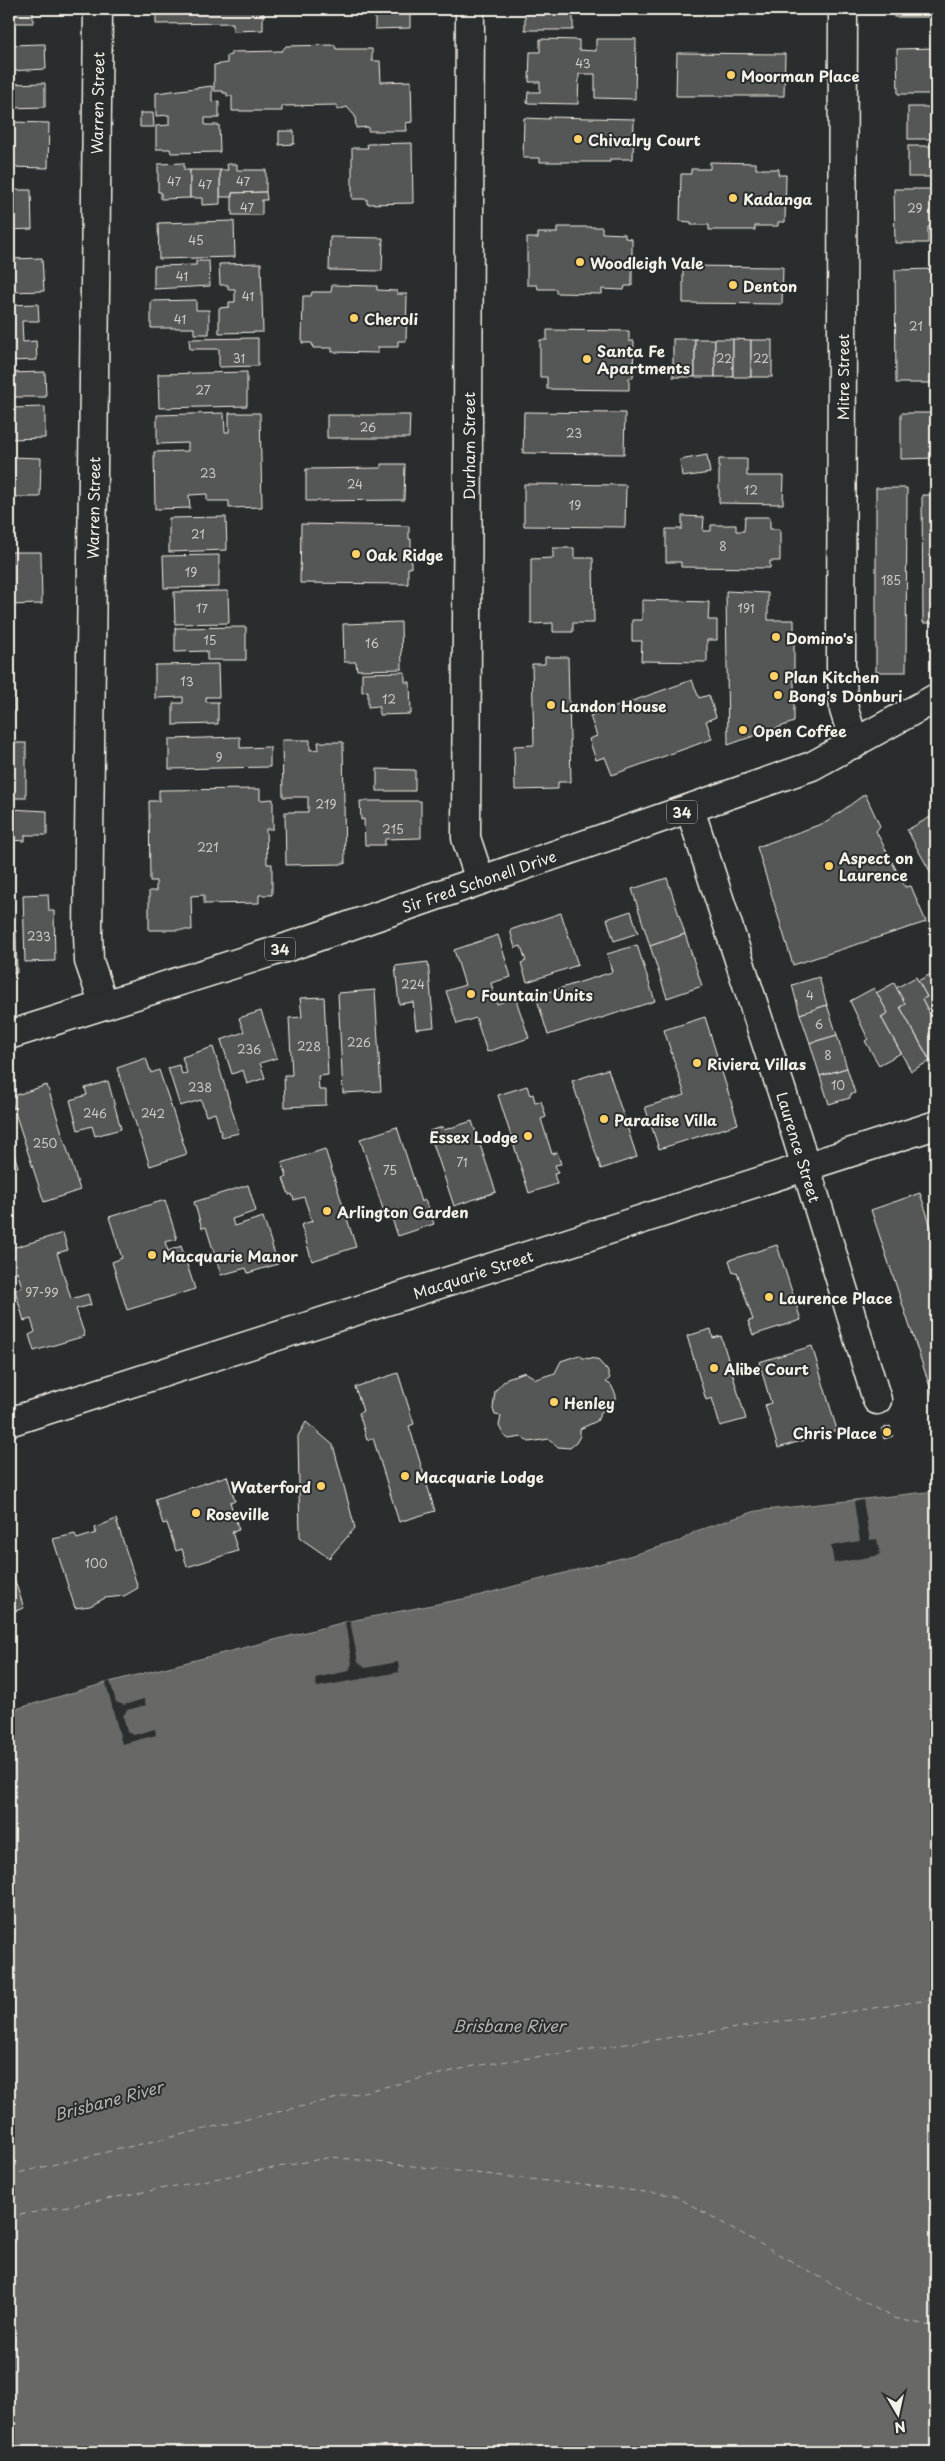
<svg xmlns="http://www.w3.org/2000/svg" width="945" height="2461" viewBox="0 0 945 2461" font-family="'Playpen Sans',sans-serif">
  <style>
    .water { fill: #676866; stroke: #9f9f9a }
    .pier { fill: #2a2d2e }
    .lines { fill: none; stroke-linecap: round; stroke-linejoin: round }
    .ferry { stroke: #b5b3ae; stroke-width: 1; stroke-dasharray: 6 5; stroke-linecap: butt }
    .building { fill: #555756; stroke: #f4f1e8 }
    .street-casing { stroke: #f4f1e8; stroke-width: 31 }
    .primary-casing { stroke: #f4f1e8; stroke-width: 31 }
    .street { stroke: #2a2d2e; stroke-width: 28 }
    .primary { stroke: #2a2d2e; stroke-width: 28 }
    .poi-dot { fill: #ffd166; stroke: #2a2d2e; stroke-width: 2 }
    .labels { text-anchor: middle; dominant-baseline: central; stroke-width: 4; stroke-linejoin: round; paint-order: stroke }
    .number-label { font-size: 12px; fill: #cccac4 }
    .shield { fill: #2a2d2e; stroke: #b7b6b0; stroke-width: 1 }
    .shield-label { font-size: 14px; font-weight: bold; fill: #f4f1e8 }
    .poi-label { font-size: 15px; font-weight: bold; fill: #f4f1e8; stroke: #2a2d2e; text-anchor: start }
    .street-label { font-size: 15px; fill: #f4f1e8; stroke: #2a2d2e }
    .water-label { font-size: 16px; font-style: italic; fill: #b5b3ae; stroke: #2a2d2e }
  </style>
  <rect width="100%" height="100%" fill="#2a2d2e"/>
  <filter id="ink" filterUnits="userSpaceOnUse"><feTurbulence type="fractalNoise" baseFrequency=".02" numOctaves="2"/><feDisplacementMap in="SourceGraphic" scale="10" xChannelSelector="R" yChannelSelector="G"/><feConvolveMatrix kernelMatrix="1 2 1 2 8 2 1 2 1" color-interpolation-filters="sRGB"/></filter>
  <g filter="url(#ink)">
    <path class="water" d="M936 1491V2452H9V1711L109 1682 345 1622 473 1597 629 1556 680 1541 696 1531 756 1511Z"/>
    <g class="pier">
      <path d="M863 1500 870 1540 877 1539 880 1555 834 1563 831 1546 860 1541 854 1502Z"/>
      <path d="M350 1621 358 1662 365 1668 398 1662 399 1672 317 1687 315 1678 349 1671 352 1663 345 1622Z"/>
      <path d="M110 1681 116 1702 124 1705 144 1699 146 1705 127 1710 123 1716 127 1732 134 1735 155 1729 156 1735 122 1744 106 1683Z"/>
    </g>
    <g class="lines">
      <g class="ferry">
        <path d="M9 2175 474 2066 936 1999"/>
        <path d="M9 2217 332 2157 673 2195 893 2318 936 2327"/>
      </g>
    </g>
    <g class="building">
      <rect x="9" y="9" width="24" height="14"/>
      <path d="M156 9H263V30L233 31V23L156 24Z"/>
      <path d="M291 9H354V10L292 12Z"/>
      <path d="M375 9H410V28L375 29Z"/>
      <path d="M525 9H630V12H587V10L579 9V15H573V30H525Z"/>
      <path d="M682 9H783V14L682 13Z"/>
      <rect x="894" y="9" width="42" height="8"/>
      <path d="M540 39 579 40V50L596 51V39H636L635 99 595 98V74H579L578 104 527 103 528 92H540V82H529L530 52H540Z"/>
      <path d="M45 44 46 69 9 71V45Z"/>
      <path d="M335 45 336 49H372V61H380L381 82 411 81 412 122 406 123 407 131H368V127L356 128 355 116 347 107 337 110V105L282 106V111H232V96H227V93H223V91H214V65L227 63V56L231 55V52L282 51 286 46Z"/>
      <path d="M936 48V94H898L897 49Z"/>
      <path d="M677 53 785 54 784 96H676Z"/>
      <path d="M45 83V107L9 108V84Z"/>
      <path d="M212 86V102L219 101V118H205V125H219L220 152 171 153 170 149H156V126L169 125V115L156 116V93Z"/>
      <rect x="908" y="107" width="28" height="32"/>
      <path d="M140 113H153L154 127H140Z"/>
      <path d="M549 117 634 119 633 159H610V162H540V158H523L524 118 549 119Z"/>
      <path d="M9 122 49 123 48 168 9 167Z"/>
      <path d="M279 131H294V144L279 145Z"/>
      <path d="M412 143 413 203 367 204V199H352V148H368L367 144Z"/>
      <rect x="908" y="146" width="28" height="31"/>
      <path d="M710 162 756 163V169H779L778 175H786L785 222H778V226H755V230H709V225H691V222L680 221 681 174H691V169H710Z"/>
      <path d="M184 163V170H190V198L161 199V192H158V164Z"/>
      <path d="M227 164H237V170H266V192L232 193V197H220V170H228Z"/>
      <path d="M190 170H220V204L202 205V198H190Z"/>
      <path d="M894 189H936V227H928V243H895Z"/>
      <path d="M9 190H31L32 229 9 230Z"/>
      <path d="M266 192 267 200H262V215H232V193Z"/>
      <path d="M234 221 235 257 159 259 158 223Z"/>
      <path d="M557 227H602V233L625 234V238L632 239V286H625L624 290 602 289V294L556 293V289H538L537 285H527V238H538V233H557Z"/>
      <path d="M330 237 383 238 382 271 329 270Z"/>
      <path d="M42 258 44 291 9 292V259Z"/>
      <path d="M196 261H209L210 286 154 289V266L196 265Z"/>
      <path d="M261 263 263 332 219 333V308L229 307V302H235V289H228V285H220L219 264Z"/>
      <path d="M683 266 783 267 782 304 683 303Z"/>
      <path d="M936 269V383H896L895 270Z"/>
      <path d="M332 285 377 286V290L397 291V294H407L406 341H398V347H378V353L332 352V348H313L312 343H302L303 296H311L312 292H331Z"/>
      <path d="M196 300V310H209V334H194V328H151V301Z"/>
      <path d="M38 304 39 321H22L23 342 36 341 37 360 9 361V305Z"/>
      <path d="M547 330 629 331V341H634L633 378H629V390L547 389V377H540V340H547Z"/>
      <path d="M258 338V366L219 367V349H190L189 339Z"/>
      <rect x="673" y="339" width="22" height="38"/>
      <rect x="695" y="339" width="20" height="38"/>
      <rect x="715" y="339" width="18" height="38"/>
      <path d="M733 339 751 340V377H733Z"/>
      <rect x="751" y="340" width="21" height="37"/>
      <path d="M45 372 46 397H14L13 391H9V373Z"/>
      <path d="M247 372V406L159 408 158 374Z"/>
      <path d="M45 407V438L9 439V414H11V408Z"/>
      <path d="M524 412 625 413 624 454 523 453Z"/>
      <path d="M224 413 225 432H229V413H260L262 507 229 508V501H207V494L189 495 190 508 155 509 154 452 188 451V443L157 444V415Z"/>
      <path d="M901 413H936V458L901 459Z"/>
      <path d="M327 415H410L409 438H327Z"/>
      <path d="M707 455 710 473 682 477 680 460Z"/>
      <path d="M9 457 41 458 40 497H9Z"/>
      <path d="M719 459H747V476H784L783 504 719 503Z"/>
      <path d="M381 464H405L404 500 306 501V469L381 468Z"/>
      <path d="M524 484 626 485 625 527 524 526Z"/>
      <path d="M876 488H907L906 672H876Z"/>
      <path d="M922 495H936V623H923Z"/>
      <path d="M682 516 704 517 703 531H711V525H736V531H744L745 517H770V529H780V561H770V568L681 567V562H666V529H682Z"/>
      <path d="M226 517 227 550 169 552V518Z"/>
      <path d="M301 524 409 526V539H411V568H408V584L300 583Z"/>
      <path d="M553 548H574V558H593L594 623H573V632H553V623L531 624V559L553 558Z"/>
      <path d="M9 552H41L42 604 9 605Z"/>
      <path d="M219 555V587L164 588 163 556Z"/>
      <path d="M228 591 229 623 175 624 174 592Z"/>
      <path d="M726 591 768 593V620H794V722L728 745Z"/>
      <path d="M642 600 709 602 708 620H717V640H707V662L641 661 642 641H632V620H642Z"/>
      <path d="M401 622 402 669 357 670 356 662H344L343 624Z"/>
      <path d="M246 627V660H207V651L175 652V628Z"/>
      <path d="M9 632H12L14 711H9Z"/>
      <path d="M545 657H568L571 782H558V789L515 790 514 746 534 745 532 664H545Z"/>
      <path d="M218 664 219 697H206V702H218V724L173 725V703H183V697L155 698V665Z"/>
      <path d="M405 672V682H410L411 714 379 715V706L368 707V691L362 692V673Z"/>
      <path d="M692 680 699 698 709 695 716 717 706 721 712 739 612 775 605 757 596 760 589 739 597 736 590 716Z"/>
      <path d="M240 737V748L270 747V767L169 769V739Z"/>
      <path d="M282 740H310V750L319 749 318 742H343L345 864 286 865 285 812H308V797H283Z"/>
      <rect x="9" y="743" width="17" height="55"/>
      <path d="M377 769 415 770V791H377Z"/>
      <path d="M260 789V800L273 799V829H266L267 864H272V895H259V903L204 904V895L191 896 192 930H149V891H156V881H150L149 801H159V790Z"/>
      <path d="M865 794 880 826 876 831 905 887 911 886 926 922 793 965 757 847 827 822Z"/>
      <path d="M360 801H421V838L385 839V845H365L364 819 361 820Z"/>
      <path d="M9 809 47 811V835H25V841L9 840Z"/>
      <path d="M936 814V882L907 830Z"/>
      <path d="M667 878 685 934 650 946 632 889Z"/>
      <path d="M48 894 49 911H54L55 961 25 962 23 895Z"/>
      <path d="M631 911 638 933 614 941 607 919Z"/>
      <path d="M561 913 578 965 527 982 521 963 526 961 521 946 515 948 510 930Z"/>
      <path d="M9 931H16L17 973H9Z"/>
      <path d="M685 934 702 986 667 998 650 946Z"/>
      <path d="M498 935 511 977 491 983 497 1004 515 997 529 1038 487 1052 476 1018 457 1024 446 991 465 985 454 950Z"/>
      <path d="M637 945 655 1001 548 1035 536 996 612 972 607 954Z"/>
      <path d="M428 962 434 1027 416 1029 413 1002 399 1004 395 966Z"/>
      <path d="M936 971V1026L922 999 927 997 918 981Z"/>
      <path d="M819 977 827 1005 800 1014 792 985Z"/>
      <path d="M916 977 927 997 922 999 936 1026V1062L932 1064 900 1007 905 1004 896 988Z"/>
      <path d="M894 983 905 1004 900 1007 930 1061 911 1071 881 1017 888 1013 876 993Z"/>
      <path d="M874 988 888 1013 881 1017 901 1053 879 1065 865 1041 868 1039 850 1001Z"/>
      <path d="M375 990 381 1091 343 1093 338 993Z"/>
      <path d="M324 997 328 1075 318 1076 319 1090H326V1105L285 1107 284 1075H292L289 1018 302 1017 300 998Z"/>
      <path d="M827 1005 837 1035 810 1043 800 1014Z"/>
      <path d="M261 1011 277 1058 260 1063 265 1078 247 1084 243 1070 232 1074 221 1040 244 1032 239 1018Z"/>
      <path d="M705 1017 738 1124 659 1149 645 1107 685 1095 664 1030Z"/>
      <path d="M837 1035 847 1068 820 1076 810 1043Z"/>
      <path d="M213 1047 239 1133 222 1137 215 1113 206 1116 201 1100 180 1106 168 1068 179 1065 182 1074 187 1073 182 1057Z"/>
      <path d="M146 1058 151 1073 159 1070 187 1154 150 1166 117 1068Z"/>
      <path d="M847 1068 855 1093 850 1095V1098L829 1104 820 1076Z"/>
      <path d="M608 1069 637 1157 601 1169 572 1081Z"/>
      <path d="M108 1081 121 1129 95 1136 92 1126 78 1130 70 1100 87 1095 85 1088Z"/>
      <path d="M47 1085 80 1190 44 1202 10 1097Z"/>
      <path d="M527 1086 530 1095 533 1094 535 1102 541 1101 546 1117 541 1119 552 1154 557 1152 561 1164 555 1165 558 1173 554 1174 557 1184 529 1193 498 1095Z"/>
      <path d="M472 1121 496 1192 454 1206 429 1131 443 1127 444 1130Z"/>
      <path d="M397 1127 421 1202 425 1200 434 1224 398 1236 390 1213 385 1215 360 1139Z"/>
      <path d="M9 1136 18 1167 9 1170Z"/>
      <path d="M325 1149 356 1247 312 1261 301 1225 312 1221 304 1197 294 1200 292 1194 289 1195 283 1178 287 1177 282 1163Z"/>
      <path d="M248 1185 256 1211 232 1219 234 1226 263 1217 278 1264 248 1273 246 1268 221 1275 206 1227 202 1228 194 1202Z"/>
      <path d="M920 1193 936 1242V1395L933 1396 871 1210Z"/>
      <path d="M165 1200 177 1239 165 1242 168 1251 181 1246 195 1289 127 1310 112 1262 122 1258 109 1217Z"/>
      <path d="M63 1233 68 1250 57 1253 71 1299 88 1294 91 1305 76 1309 85 1336 34 1351 29 1335 35 1332 31 1319 24 1321 15 1290 22 1287 17 1271 9 1274V1249Z"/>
      <path d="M777 1245 801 1320 753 1335 748 1321 753 1320 737 1272 733 1273 729 1260Z"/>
      <path d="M711 1329 713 1338 721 1336 746 1419 720 1426 712 1398 706 1400 687 1336Z"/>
      <path d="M812 1346 837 1430 778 1448 765 1405 771 1403 759 1362Z"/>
      <path d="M579 1355 583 1358 597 1359 607 1370 610 1378 606 1382 611 1385 616 1395 613 1406 601 1412 597 1421 580 1429V1436L576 1443 570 1448 558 1447 549 1439 529 1442 522 1437 509 1439 504 1436 499 1426 501 1416 495 1415 493 1409 495 1391 507 1378 525 1372 536 1379 555 1373 561 1361Z"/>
      <path d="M398 1373 414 1424 409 1426 435 1511 399 1522 373 1438 367 1440 359 1413 363 1411 355 1387Z"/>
      <path d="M306 1422 333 1445 355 1528 329 1558 300 1538 298 1436Z"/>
      <path d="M890 1426 893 1436 884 1439 881 1429Z"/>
      <path d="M227 1476 235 1501 230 1502 239 1530 232 1532 238 1551 187 1567 182 1549 176 1551 167 1523 163 1524 155 1499Z"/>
      <path d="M116 1519 138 1588 124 1596 105 1598 90 1606 75 1608 53 1539 75 1534 77 1539 96 1533 95 1528Z"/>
      <path d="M9 1563 24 1608 9 1613Z"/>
    </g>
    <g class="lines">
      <g class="street-casing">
        <g id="street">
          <path d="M98 9 88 933 89 961 104 1005"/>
          <path d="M470 9 466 838 480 880"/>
          <path d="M843 9 841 667 844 710 855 744"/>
          <path d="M690 809 797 1138 877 1400"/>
          <path d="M9 1422 936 1125"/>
        </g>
      </g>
      <g class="primary-casing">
        <path id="primary" d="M9 1035 288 947 812 766 936 698"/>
      </g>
      <use href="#street" class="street"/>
      <use href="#primary" class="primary"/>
    </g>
  </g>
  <g class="poi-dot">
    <circle cx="731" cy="75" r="5"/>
    <circle cx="578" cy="139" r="5"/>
    <circle cx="733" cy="198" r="5"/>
    <circle cx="580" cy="262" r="5"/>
    <circle cx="733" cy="285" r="5"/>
    <circle cx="354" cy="318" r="5"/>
    <circle cx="587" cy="359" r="5"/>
    <circle cx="356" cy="554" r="5"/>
    <circle cx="776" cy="637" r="5"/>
    <circle cx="774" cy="676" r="5"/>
    <circle cx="778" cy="695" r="5"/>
    <circle cx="551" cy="705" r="5"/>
    <circle cx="743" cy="730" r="5"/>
    <circle cx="829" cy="866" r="5"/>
    <circle cx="471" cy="994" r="5"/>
    <circle cx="697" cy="1063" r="5"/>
    <circle cx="604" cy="1119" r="5"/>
    <circle cx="528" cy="1136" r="5"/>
    <circle cx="327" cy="1211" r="5"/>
    <circle cx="152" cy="1255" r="5"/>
    <circle cx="769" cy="1297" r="5"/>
    <circle cx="714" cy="1368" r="5"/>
    <circle cx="554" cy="1402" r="5"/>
    <circle cx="887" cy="1432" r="5"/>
    <circle cx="405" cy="1476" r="5"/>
    <circle cx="321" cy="1486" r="5"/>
    <circle cx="196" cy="1513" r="5"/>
  </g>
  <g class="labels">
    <g class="number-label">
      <text x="583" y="63">43</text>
      <text x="174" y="181">47</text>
      <text x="243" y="181">47</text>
      <text x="205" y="184">47</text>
      <text x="247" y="207">47</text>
      <text x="915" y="208">29</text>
      <text x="196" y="240">45</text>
      <text x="182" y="276">41</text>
      <text x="248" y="296">41</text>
      <text x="180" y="319">41</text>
      <text x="916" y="326">21</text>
      <text x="239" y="358">31</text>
      <text x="724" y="358">22</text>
      <text x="761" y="358">22</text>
      <text x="203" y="390">27</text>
      <text x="368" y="427">26</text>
      <text x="574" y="433">23</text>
      <text x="208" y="473">23</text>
      <text x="355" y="484">24</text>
      <text x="751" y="490">12</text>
      <text x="575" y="505">19</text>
      <text x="198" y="534">21</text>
      <text x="723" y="546">8</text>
      <text x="191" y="572">19</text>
      <text x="891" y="580">185</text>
      <text x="202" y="608">17</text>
      <text x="746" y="608">191</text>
      <text x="210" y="640">15</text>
      <text x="372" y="643">16</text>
      <text x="187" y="681">13</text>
      <text x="389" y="699">12</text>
      <text x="219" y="757">9</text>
      <text x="326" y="804">219</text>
      <text x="393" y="829">215</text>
      <text x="208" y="847">221</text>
      <text x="39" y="936">233</text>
      <text x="413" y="984">224</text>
      <text x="810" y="995">4</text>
      <text x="819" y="1024">6</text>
      <text x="359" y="1042">226</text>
      <text x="309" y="1046">228</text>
      <text x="249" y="1049">236</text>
      <text x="828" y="1055">8</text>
      <text x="838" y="1085">10</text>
      <text x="200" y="1087">238</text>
      <text x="95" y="1113">246</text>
      <text x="153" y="1113">242</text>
      <text x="45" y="1143">250</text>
      <text x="462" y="1162">71</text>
      <text x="390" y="1170">75</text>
      <text x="42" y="1292">97-99</text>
      <text x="96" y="1563">100</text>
    </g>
    <g class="shield">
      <rect x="667" y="800.5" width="30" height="23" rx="4"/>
      <rect x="265" y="937.5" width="30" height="23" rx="4"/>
    </g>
    <g class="shield-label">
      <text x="682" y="812">34</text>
      <text x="280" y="949">34</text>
    </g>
    <g class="poi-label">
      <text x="741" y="75">Moorman Place</text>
      <text x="588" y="139">Chivalry Court</text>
      <text x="743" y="198">Kadanga</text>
      <text x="590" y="262">Woodleigh Vale</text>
      <text x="743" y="285">Denton</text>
      <text x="364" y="318">Cheroli</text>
      <text x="597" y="350">Santa Fe<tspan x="597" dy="17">Apartments</tspan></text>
      <text x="366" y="554">Oak Ridge</text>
      <text x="786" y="637">Domino's</text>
      <text x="784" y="676">Plan Kitchen</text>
      <text x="788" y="695">Bong's Donburi</text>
      <text x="561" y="705">Landon House</text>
      <text x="753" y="730">Open Coffee</text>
      <text x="839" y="857">Aspect on<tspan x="839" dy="17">Laurence</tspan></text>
      <text x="481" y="994">Fountain Units</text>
      <text x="707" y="1063">Riviera Villas</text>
      <text x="614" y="1119">Paradise Villa</text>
      <text x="518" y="1136" text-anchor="end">Essex Lodge</text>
      <text x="337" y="1211">Arlington Garden</text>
      <text x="162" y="1255">Macquarie Manor</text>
      <text x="779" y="1297">Laurence Place</text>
      <text x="724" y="1368">Alibe Court</text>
      <text x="564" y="1402">Henley</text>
      <text x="877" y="1432" text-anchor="end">Chris Place</text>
      <text x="415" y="1476">Macquarie Lodge</text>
      <text x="311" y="1486" text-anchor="end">Waterford</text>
      <text x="206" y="1513">Roseville</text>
    </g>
    <g class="street-label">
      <text transform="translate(97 103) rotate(-89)">Warren Street</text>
      <text transform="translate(842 377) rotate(-90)">Mitre Street</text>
      <text transform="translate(468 446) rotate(-90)">Durham Street</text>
      <text transform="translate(93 508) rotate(-89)">Warren Street</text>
      <text transform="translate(479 881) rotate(-19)">Sir Fred Schonell Drive</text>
      <text transform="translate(799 1147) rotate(73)">Laurence Street</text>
      <text transform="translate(473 1274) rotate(-18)">Macquarie Street</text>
    </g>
    <g class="water-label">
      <text x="509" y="2025">Brisbane River</text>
      <text transform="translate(108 2100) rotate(-15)">Brisbane River</text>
    </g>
  </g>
  <rect width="945" height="2461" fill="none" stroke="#2a2d2e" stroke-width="30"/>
  <rect x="15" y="15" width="915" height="2431" fill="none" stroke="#f4f1e8" stroke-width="2" filter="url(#ink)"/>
  <g transform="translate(898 2414) rotate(171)" stroke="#2a2d2e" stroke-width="4" paint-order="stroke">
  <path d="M0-4L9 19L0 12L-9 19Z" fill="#f4f1e8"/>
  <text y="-8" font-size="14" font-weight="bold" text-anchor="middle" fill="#f4f1e8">N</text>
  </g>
</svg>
